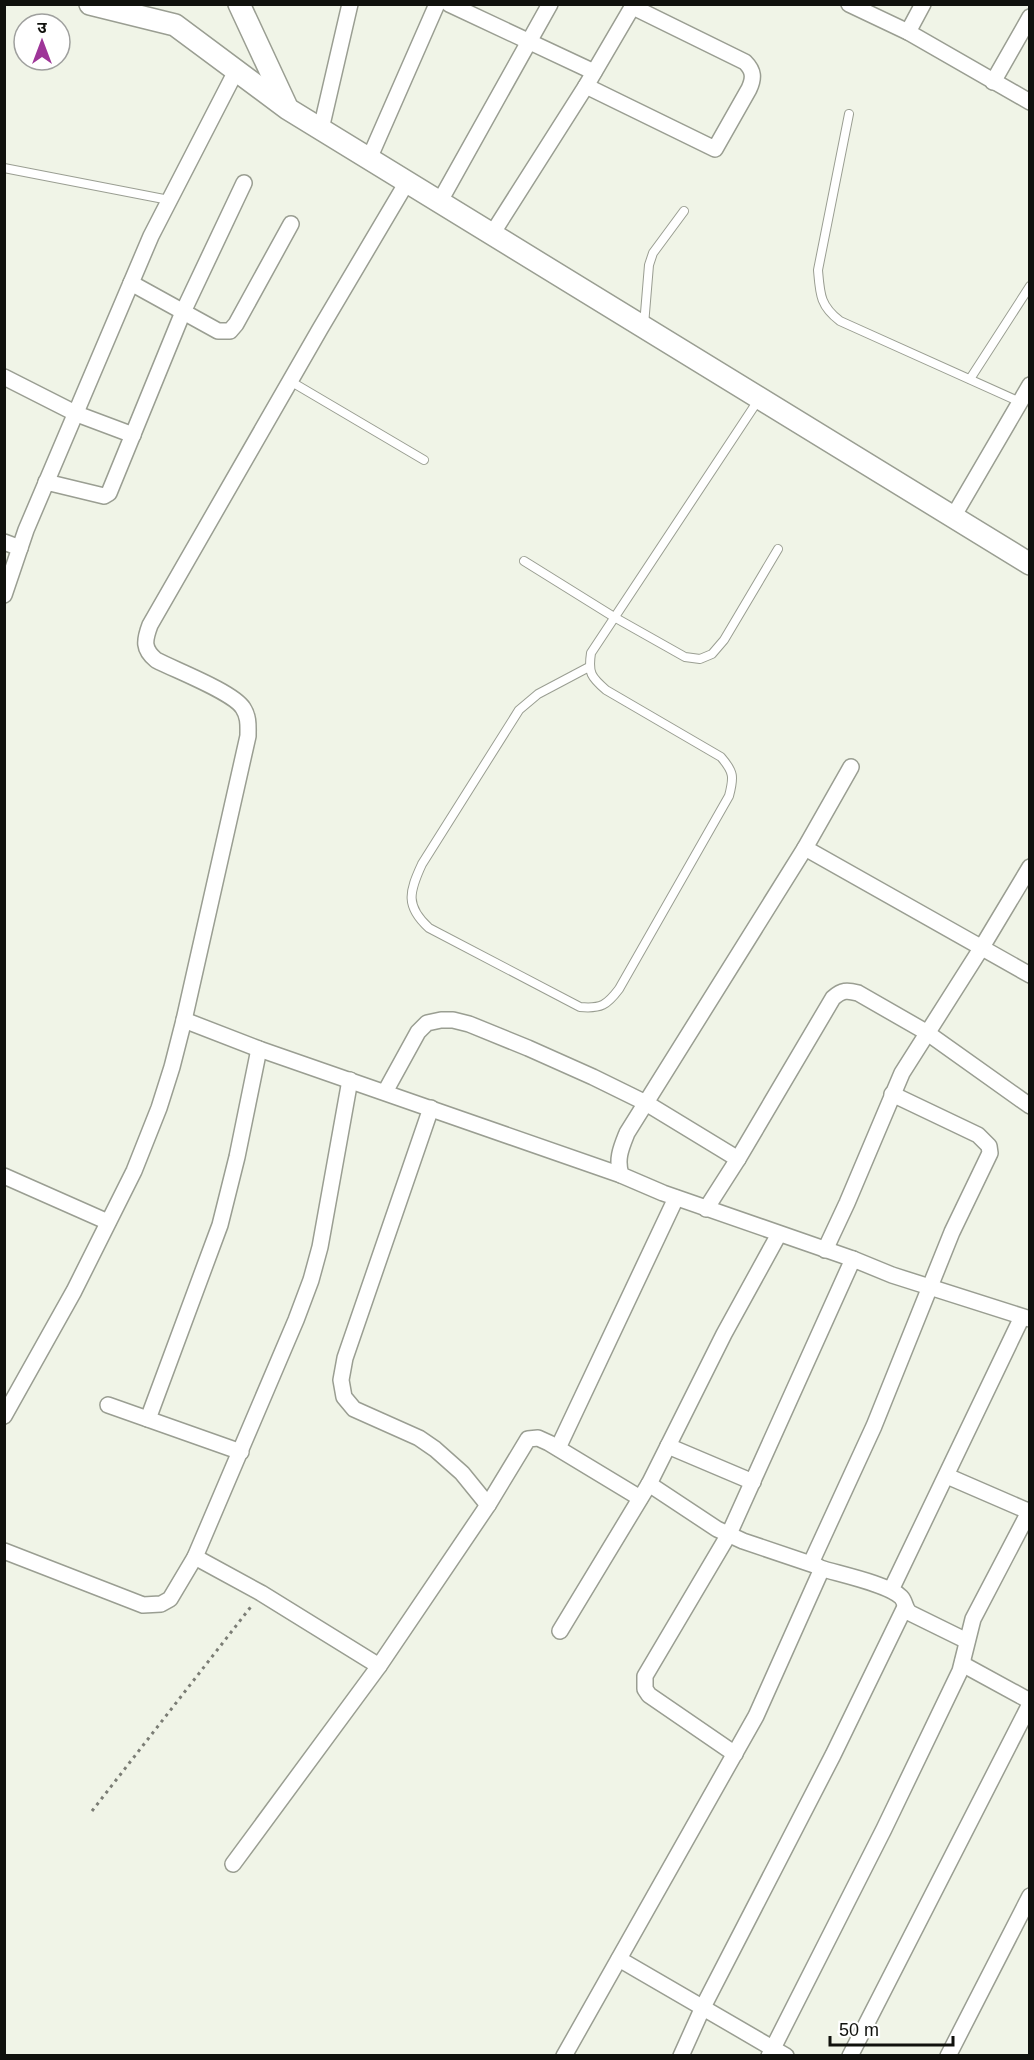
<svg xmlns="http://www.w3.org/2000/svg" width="1034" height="2060" viewBox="0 0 1034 2060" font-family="Helvetica,'Noto Sans Devanagari',sans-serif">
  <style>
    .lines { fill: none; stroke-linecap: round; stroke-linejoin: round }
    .lane-casing { stroke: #9a9e92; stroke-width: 10 }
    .street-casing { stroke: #9a9e92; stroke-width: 18 }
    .secondary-casing { stroke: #9a9e92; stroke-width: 24 }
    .path { stroke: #7b7d75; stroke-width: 3; stroke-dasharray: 3 4.5; stroke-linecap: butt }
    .lane { stroke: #fff; stroke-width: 8 }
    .street { stroke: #fff; stroke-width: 15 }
    .secondary { stroke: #fff; stroke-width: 21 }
  </style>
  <rect width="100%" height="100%" fill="#f0f4e7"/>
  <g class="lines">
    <g class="lane-casing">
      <g id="lane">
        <path d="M849 114 818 270C820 294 820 306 840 321L1020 402"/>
        <path d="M4 168 169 200"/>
        <path d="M644 325 649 265 653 253 684 211"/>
        <path d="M970 379 1030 286"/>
        <path d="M290 381 424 460"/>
        <path d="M524 561 614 617 685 657 700 659 712 654 724 640 778 549"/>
        <path d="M589 667 538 694 519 710 422 864C409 892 405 906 429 928L580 1007C601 1009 607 1005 619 989L729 796C734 777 734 772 721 757L606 690C591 677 588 673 591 653L759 399"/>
      </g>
    </g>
    <g class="street-casing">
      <g id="street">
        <path d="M449 4 594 72"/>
        <path d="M849 4 908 32 1030 102"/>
        <path d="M908 32 923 4"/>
        <path d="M993 82 1030 17"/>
        <path d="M586 86 715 149 749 89C754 78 754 71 745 62L633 7"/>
        <path d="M321 129 350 4"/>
        <path d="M369 159 437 4"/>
        <path d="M440 201 550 4"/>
        <path d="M492 234 586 86 634 4"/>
        <path d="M131 283 218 331H230L236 324 291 224"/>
        <path d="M4 377 77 414 133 435"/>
        <path d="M46 482 104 496 109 493 183 312 244 183"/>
        <path d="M953 517 1030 385"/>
        <path d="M4 542 20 548"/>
        <path d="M4 595 26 530 151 236 237 69"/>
        <path d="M851 767 805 848 627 1133C621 1148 616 1159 621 1175L663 1193 853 1259 892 1275 1030 1319"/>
        <path d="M805 848 1030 975"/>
        <path d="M184 1020 259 1049 621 1175"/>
        <path d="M385 1092 418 1032 427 1023 441 1020H453L469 1024 528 1048 593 1077 646 1103 738 1159"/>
        <path d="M431 1108 345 1358 341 1380 344 1397 354 1409 419 1438 435 1449 462 1473 488 1505"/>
        <path d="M4 1176 108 1222"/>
        <path d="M706 1209 738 1159 833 998C842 990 847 990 858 993L926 1032 1030 1106"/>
        <path d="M825 1250 847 1203 902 1073 982 947 1030 867"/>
        <path d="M108 1405 241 1452"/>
        <path d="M4 1416 74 1291 134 1171 159 1108 172 1067 184 1020 248 736C248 726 249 717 243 708 233 692 175 670 156 660 143 649 144 641 150 625L320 329 407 182"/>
        <path d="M148 1419 220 1225 237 1157 259 1049"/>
        <path d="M668 1446 753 1482"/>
        <path d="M558 1448 676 1198"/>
        <path d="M947 1476 1030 1512"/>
        <path d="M4 1551 143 1605 161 1604 170 1599 195 1557 296 1320 311 1280 320 1247 350 1080"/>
        <path d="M195 1557 261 1593 379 1666"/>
        <path d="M811 1563 874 1426 952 1232 990 1153 989 1146 978 1135 892 1094"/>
        <path d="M820 1568C839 1574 888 1584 901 1597 906 1602 904 1608 910 1613L967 1641"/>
        <path d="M891 1590 1022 1317"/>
        <path d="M560 1631 649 1484 724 1334 779 1234"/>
        <path d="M963 1661 964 1665 1030 1701"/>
        <path d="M735 1754 649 1695 645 1689V1676L729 1534 853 1259"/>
        <path d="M233 1864 379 1666 488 1505 528 1439 538 1438 549 1443 640 1498"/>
        <path d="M619 1959 786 2056"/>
        <path d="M564 2056 756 1716 820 1573V1568L817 1566 743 1541 717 1529 649 1484"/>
        <path d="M681 2056 703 2007 833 1755 905 1607"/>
        <path d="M769 2056 884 1829 960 1671 973 1619 1030 1510"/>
        <path d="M850 2056 1030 1704"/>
        <path d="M948 2056 1030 1896"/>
      </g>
    </g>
    <g class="secondary-casing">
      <g id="secondary">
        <path d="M90 4 175 25 288 109 1030 564"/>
        <path d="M239 4 286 105"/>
      </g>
    </g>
    <path class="path" d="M92 1811 253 1604"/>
    <use href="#lane" class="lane"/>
    <use href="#street" class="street"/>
    <use href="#secondary" class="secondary"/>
  </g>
  <rect width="1034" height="2060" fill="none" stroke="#10110d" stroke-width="12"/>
  <g transform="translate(42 42)"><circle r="28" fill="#ffffff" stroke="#9fa09e" stroke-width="1.5"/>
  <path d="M0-4.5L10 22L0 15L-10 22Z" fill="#9e3598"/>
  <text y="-9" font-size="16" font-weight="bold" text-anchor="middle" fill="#10110d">उ</text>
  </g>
  <path d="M830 2036v9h123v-9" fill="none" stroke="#10110d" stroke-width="3"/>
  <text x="839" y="2036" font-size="18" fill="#10110d" stroke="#ffffff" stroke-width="4.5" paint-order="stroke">50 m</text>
</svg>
